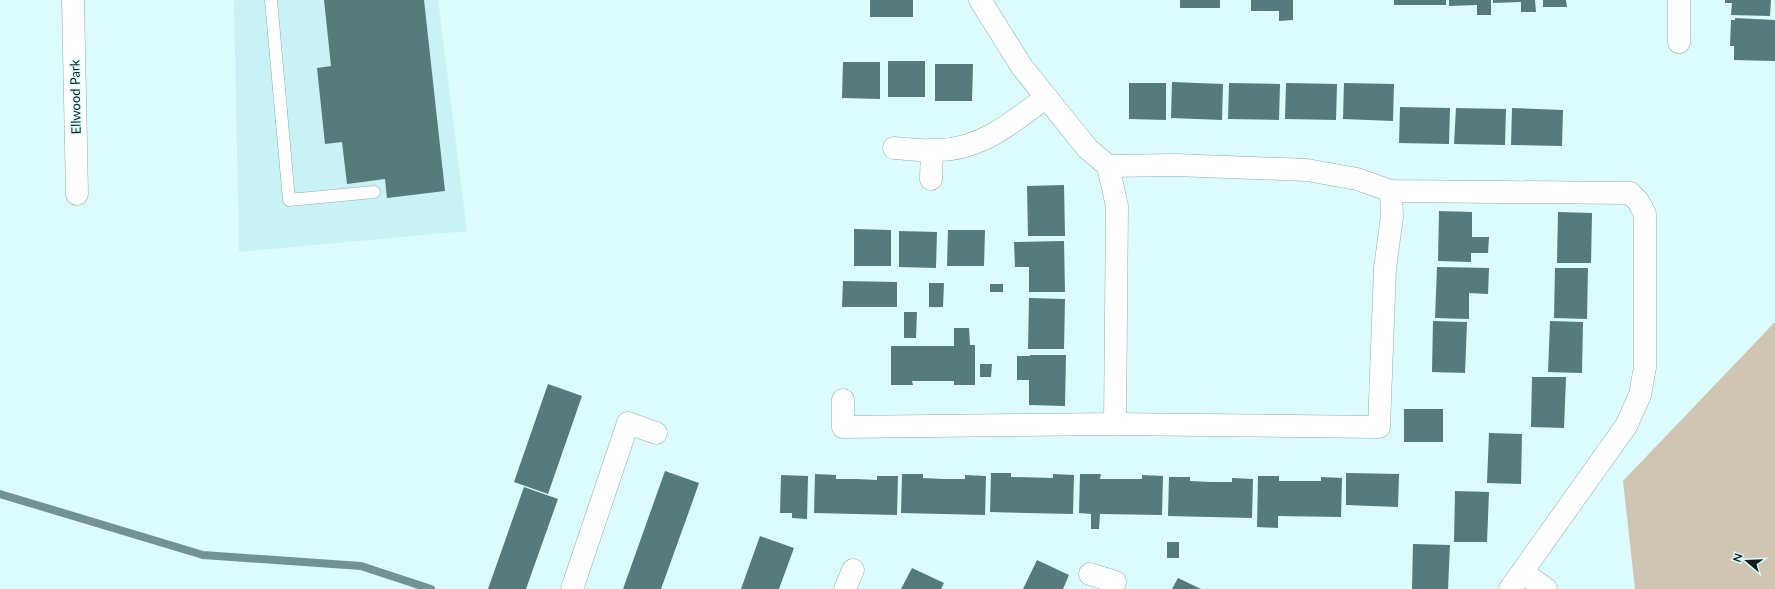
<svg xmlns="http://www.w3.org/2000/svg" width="1775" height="589" viewBox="0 0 1775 589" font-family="Lato,sans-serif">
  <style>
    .built { fill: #c8f2f3 }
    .green { fill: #d0c4b3 }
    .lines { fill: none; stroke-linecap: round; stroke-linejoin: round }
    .stream { stroke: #739294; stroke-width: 8 }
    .building { fill: #557b7c }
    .lane-casing { stroke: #90aeaf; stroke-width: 13 }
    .street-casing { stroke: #90aeaf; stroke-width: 23 }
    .lane { stroke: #fff; stroke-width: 12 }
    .street { stroke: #fff; stroke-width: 22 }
    .labels { text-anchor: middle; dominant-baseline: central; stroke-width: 3; stroke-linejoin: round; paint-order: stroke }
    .street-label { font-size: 13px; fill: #121d1e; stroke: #dcfbfc }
  </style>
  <rect width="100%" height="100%" fill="#dcfbfc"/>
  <path class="built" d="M234 0H438L467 231 239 252Z"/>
  <path class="green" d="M1775 322V589H1635L1623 481Z"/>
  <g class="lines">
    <path class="stream" d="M0 494 203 555 361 566 431 589"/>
  </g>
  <g class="building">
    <path d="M324 0H424L445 191 387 198 385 179 347 184 342 142 325 144 317 68 331 66Z"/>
    <rect x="870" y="0" width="43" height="17"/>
    <rect x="1180" y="0" width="40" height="8"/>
    <path d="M1251 0H1293V20L1279 21V11H1251Z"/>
    <rect x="1394" y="0" width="52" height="5"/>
    <path d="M1449 0H1491V15H1477V5L1449 6Z"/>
    <path d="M1493 0H1535L1536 12H1521V2L1493 3Z"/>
    <path d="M1543 0H1566L1567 7H1543Z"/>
    <path d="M1725 0H1771L1770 16 1731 15 1732 3H1725Z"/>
    <path d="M1735 18 1775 20V61L1734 60V46H1730L1731 20H1735Z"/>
    <rect x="888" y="61" width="37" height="36"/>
    <path d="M843 62H880V99L842 98Z"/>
    <path d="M935 64H973L972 101H935Z"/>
    <path d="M1172 82 1223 84 1222 120 1171 118Z"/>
    <path d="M1129 83H1166V120L1129 119Z"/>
    <path d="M1229 83 1280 84 1279 120 1228 119Z"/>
    <path d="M1286 83 1337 84 1336 120 1285 119Z"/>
    <path d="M1344 83 1394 84 1393 121 1343 119Z"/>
    <path d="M1400 107 1450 108 1449 144 1399 143Z"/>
    <path d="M1456 108 1506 109 1505 145 1454 144Z"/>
    <path d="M1512 108 1563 110 1562 146 1511 145Z"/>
    <path d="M1064 185 1065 236H1028L1027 186Z"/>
    <path d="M1439 211 1472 212V237H1489L1488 253H1471V262L1438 261Z"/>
    <path d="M1558 212 1592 213 1591 263H1557Z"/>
    <path d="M854 229 891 230V266H854Z"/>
    <path d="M948 230H985L984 266H947Z"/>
    <path d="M899 231 937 232 936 268 899 267Z"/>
    <path d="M1064 241 1065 292H1029V267H1015L1014 242Z"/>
    <path d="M1437 267 1489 268 1488 294 1469 293V319L1435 318Z"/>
    <path d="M1555 268H1588L1587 319 1554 318Z"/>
    <path d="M843 281 897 282V307H842Z"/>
    <path d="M929 283H944L943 307H929Z"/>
    <rect x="990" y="284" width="13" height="8"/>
    <path d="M1029 298 1065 299 1064 349H1028Z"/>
    <path d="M904 312H917L916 338H904Z"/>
    <path d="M1433 321 1467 322 1465 373 1432 372Z"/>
    <path d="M1550 321 1583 322 1582 373 1548 372Z"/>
    <path d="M954 328H969L970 345H975V385H954V381H912L913 385H891V346H954Z"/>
    <path d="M1030 355H1066L1065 406 1029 405V380H1017V356H1030Z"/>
    <path d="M980 364H992L991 377H980Z"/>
    <path d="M1532 377H1566L1564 428 1531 427Z"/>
    <path d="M548 384 582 396 548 494 514 482Z"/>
    <rect x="1404" y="409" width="39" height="33"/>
    <path d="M1489 433 1522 434 1521 484 1487 483Z"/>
    <path d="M665 471 699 483 692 503 661 589H623Z"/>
    <path d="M991 473H1011V477L1053 478V474L1074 475 1073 514 990 512Z"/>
    <path d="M1346 473 1399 474 1398 507 1346 505Z"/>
    <path d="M815 474 836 475V479H857L877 480V476H898L897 515 814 513Z"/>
    <path d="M902 474H923V478L944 479H965V475L986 476 985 515 901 513Z"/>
    <path d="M1080 474H1101L1100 479H1142V475L1163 476 1162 515 1100 514 1099 529H1091V514L1079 513Z"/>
    <path d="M781 475 808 476 807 519 792 518V513H780Z"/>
    <path d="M1258 476H1279V481H1321V477L1342 478 1341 517 1278 516V528L1257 527Z"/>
    <path d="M1169 477H1190V481L1211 482H1232V478L1253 479 1252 518 1168 516Z"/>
    <path d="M524 487 558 499 526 589H488Z"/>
    <path d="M1455 491 1489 492 1487 542H1454Z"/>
    <path d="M760 536 794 548 779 589H741Z"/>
    <rect x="1167" y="542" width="12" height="16"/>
    <path d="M1413 544 1450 545 1448 589H1412Z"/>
    <path d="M1037 560 1069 575 1063 589H1023Z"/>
    <path d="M912 568 944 583 941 589H901Z"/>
    <path d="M1178 578 1201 589H1172Z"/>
  </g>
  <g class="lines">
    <g class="lane-casing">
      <path id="lane" d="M271 0 289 200 374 192"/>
    </g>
    <g class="street-casing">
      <g id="street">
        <path d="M73 0 77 194"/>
        <path d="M980 0 1022 67 1087 148 1108 166 1175 165 1307 170 1357 179 1391 191 1630 193 1638 201 1645 214V367L1640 395 1626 426 1510 589"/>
        <path d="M1679 0V42"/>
        <path d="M894 148C909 149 923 151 937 150 980 150 1014 122 1046 97"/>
        <path d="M1108 166 1117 206 1115 424"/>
        <path d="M931 179 932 150"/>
        <path d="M843 400V427L1115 424 1379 427 1385 268 1392 217 1391 191"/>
        <path d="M1522 572 1546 589"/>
        <path d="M1090 574 1115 582 1112 589"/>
        <path d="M572 589 628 423 656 433"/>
        <path d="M845 589 853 570"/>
      </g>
    </g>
    <use href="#lane" class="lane"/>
    <use href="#street" class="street"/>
  </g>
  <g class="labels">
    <g class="street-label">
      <text transform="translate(75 97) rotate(-91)">Ellwood Park</text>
    </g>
  </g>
  <g transform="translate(1747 561) rotate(289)" stroke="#dcfbfc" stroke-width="3" paint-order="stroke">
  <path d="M0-3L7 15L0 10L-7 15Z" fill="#121d1e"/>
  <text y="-6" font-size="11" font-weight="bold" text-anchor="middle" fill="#121d1e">N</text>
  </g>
</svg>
